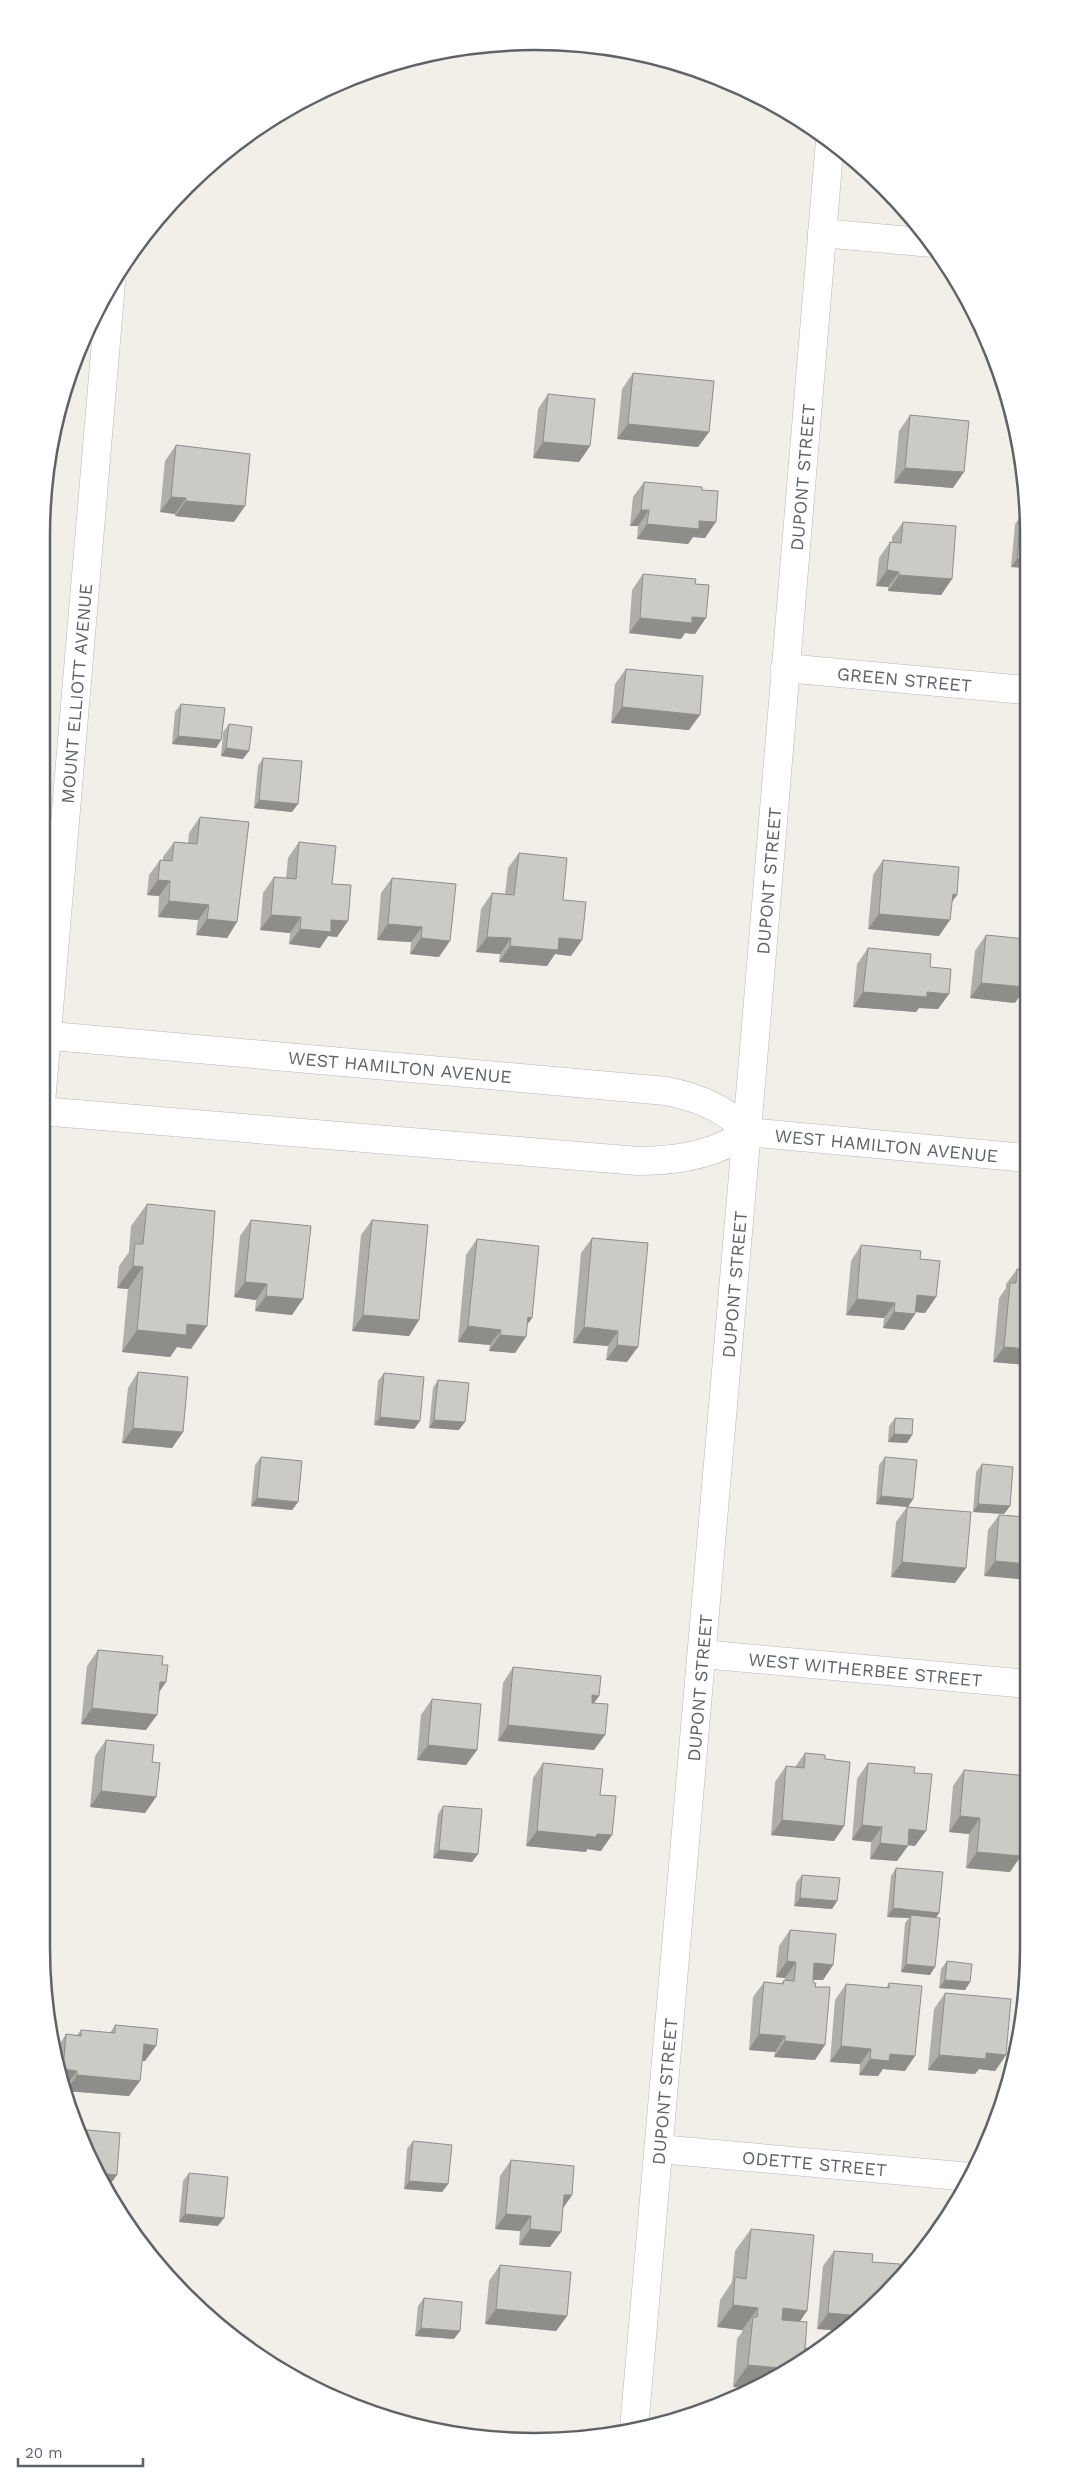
<svg xmlns="http://www.w3.org/2000/svg" width="1070" height="2483" viewBox="0 0 1070 2483" font-family="'Work Sans',sans-serif">
  <style>
    .lines { fill: none; stroke-linecap: round; stroke-linejoin: round }
    .minor-casing { stroke: #b5b8bc; stroke-width: 29 }
    .tertiary-casing { stroke: #b5b8bc; stroke-width: 29 }
    .minor { stroke: #fff; stroke-width: 28 }
    .tertiary { stroke: #fff; stroke-width: 28 }
    .wall { fill: #afaea9 }
    .shaded-wall { fill: #8f8d8a }
    .building { fill: #cccac5; stroke: #8f8d8a }
    .labels { text-anchor: middle; dominant-baseline: central; stroke-width: 4; stroke-linejoin: round; paint-order: stroke }
    .street-label { font-size: 18px; fill: #5f6368; stroke: #fff }
    .rim { fill: none; stroke: #5f6368; stroke-width: 2.5 }
  </style>
  <rect width="100%" height="100%" fill="#f1efe8"/>
  <g class="lines">
    <g class="minor-casing">
      <g id="minor">
        <path d="M822 233 932 243"/>
        <path id="s1" d="M785 668 1025 690"/>
        <path id="s2" d="M41 1103 111 283"/>
        <path d="M41 1111 638 1161C676 1161 716 1155 747 1132 726 1108 697 1097 666 1091L41 1035"/>
        <path id="s3" d="M702 1654 1028 1684"/>
        <path id="s4" d="M659 2149 971 2177"/>
      </g>
    </g>
    <g class="tertiary-casing">
      <g id="tertiary">
        <path id="s5" d="M747 1132 1026 1158"/>
        <path id="s6" d="M634 2429C702 1667 767 903 830 140"/>
      </g>
    </g>
    <use href="#minor" class="minor"/>
    <use href="#tertiary" class="tertiary"/>
  </g>
  <g class="wall">
    <path d="M633 373 709 432 698 447 617 439 622 389Z"/>
    <path d="M548 394 590 446 579 462 533 458 538 409Z"/>
    <path d="M910 415 953 488 894 483 899 431Z"/>
    <path d="M176 445 234 522 175 516V514L160 512 165 461Z"/>
    <path d="M1018 447 1024 471 1016 470Z"/>
    <path d="M644 482 705 538 693 537 688 544 637 539 638 526H630L633 497Z"/>
    <path d="M1021 516H1025V568L1011 567 1015 524Z"/>
    <path d="M903 522 952 579 941 595 888 591V587L876 586 879 558 890 542H892V537Z"/>
    <path d="M643 574 695 584V634L685 633 681 639 629 633 632 590Z"/>
    <path d="M626 669 689 730 611 723 615 684Z"/>
    <path d="M181 704 221 740 216 748 172 744 175 712Z"/>
    <path d="M229 724 243 759 221 756 223 732Z"/>
    <path d="M263 758 292 812 254 808 258 766Z"/>
    <path d="M200 817 237 922 227 938 196 935 198 920 158 917 159 896 147 895 149 875 160 860H163V857L174 842 188 843 189 833Z"/>
    <path d="M299 842 332 884 337 937 328 936 320 948 289 944 290 933 260 930 263 893 274 877 286 878 288 858Z"/>
    <path d="M519 853 563 900 571 956 555 954 547 966 499 962 500 954 476 952 481 909 492 893 505 894 508 868Z"/>
    <path d="M883 860 957 895 952 901 939 936 868 929 873 875Z"/>
    <path d="M392 878 439 957 410 954 411 942 377 940 381 893Z"/>
    <path d="M986 935 1015 1003 970 998 975 951Z"/>
    <path d="M868 948 930 967 949 994 938 1009 919 1008 916 1012 853 1007 857 964Z"/>
    <path d="M147 1204 191 1349 177 1347 170 1357 122 1352 128 1289 117 1288 119 1266 129 1252 131 1226Z"/>
    <path d="M251 1220 292 1315 255 1311 256 1300 234 1297 240 1236Z"/>
    <path d="M372 1220 419 1320 409 1336 352 1331 361 1235Z"/>
    <path d="M592 1238 627 1362 606 1360 608 1346 573 1343 581 1253Z"/>
    <path d="M477 1239 532 1318 527 1325 515 1353 489 1351 490 1345 458 1342 466 1255Z"/>
    <path d="M861 1245 920 1259 936 1297 925 1313 915 1312V1314L904 1330 883 1328 884 1318 846 1315 851 1261Z"/>
    <path d="M1017 1269 1027 1270V1365L993 1362 999 1298 1006 1288V1284Z"/>
    <path d="M138 1372 183 1432 172 1448 122 1443 128 1388Z"/>
    <path d="M384 1373 420 1421 414 1429 374 1425 378 1381Z"/>
    <path d="M438 1380 459 1430 429 1428 433 1388Z"/>
    <path d="M895 1418 912 1435 907 1443 888 1442 889 1426Z"/>
    <path d="M261 1457 298 1502 292 1510 251 1506 255 1465Z"/>
    <path d="M885 1457 913 1499 908 1507 876 1504 879 1465Z"/>
    <path d="M982 1464 1010 1506 1004 1514 973 1512 976 1472Z"/>
    <path d="M907 1507 955 1583 891 1577 896 1522Z"/>
    <path d="M999 1515 1028 1517 984 1576 988 1530Z"/>
    <path d="M98 1650 162 1665 166 1682 159 1692 146 1730 81 1724 87 1666Z"/>
    <path d="M513 1667 599 1696 594 1703V1750L498 1741 503 1683Z"/>
    <path d="M432 1699 477 1750 466 1765 417 1760 421 1715Z"/>
    <path d="M106 1740 152 1762 156 1797 145 1813 90 1807 95 1756Z"/>
    <path d="M805 1753 825 1759 844 1826 834 1841 771 1835 775 1782 786 1766 795 1767Z"/>
    <path d="M543 1763 600 1795 601 1851 587 1849 586 1852 526 1846 533 1778Z"/>
    <path d="M868 1763 914 1773 915 1846 908 1845 897 1861 870 1859 871 1842 852 1840 857 1779Z"/>
    <path d="M964 1770 1010 1872 966 1868 969 1834 949 1832 953 1786Z"/>
    <path d="M443 1806 478 1854 472 1862 433 1858 438 1814Z"/>
    <path d="M896 1868 939 1913 936 1917 930 1975 901 1972 905 1923 909 1918 887 1917 891 1876Z"/>
    <path d="M802 1875 837 1901 832 1909 794 1906 796 1883Z"/>
    <path d="M790 1930 833 1965 823 1980H813L815 2060 774 2057 775 2052 749 2050 753 1997 764 1982 781 1984 784 1980H785V1978L776 1977 779 1946Z"/>
    <path d="M947 1961 970 1982 965 1990 939 1988 941 1969Z"/>
    <path d="M889 1983 905 2071 883 2069 878 2076 859 2075 860 2064 830 2062 835 2000 846 1984 886 1988Z"/>
    <path d="M945 1993 1006 2055 995 2071 979 2069 975 2074 928 2070 934 2009Z"/>
    <path d="M115 2025 156 2046 145 2061H142L129 2096 66 2091V2086H62L55 2059 56 2050 66 2034 77 2035 81 2030 110 2033Z"/>
    <path d="M413 2141 448 2184 442 2192 404 2189 407 2149Z"/>
    <path d="M511 2160 572 2195 563 2208 550 2247 519 2245 520 2231 495 2229 500 2176Z"/>
    <path d="M189 2173 218 2226 179 2222 183 2181Z"/>
    <path d="M751 2229 807 2311 733 2387 737 2339 742 2332V2330L717 2327 720 2300 732 2282 735 2251Z"/>
    <path d="M834 2251 872 2262 899 2280 845 2331 817 2329 823 2266Z"/>
    <path d="M500 2265 567 2316 556 2331 485 2324 489 2281Z"/>
    <path d="M424 2298 454 2339 415 2336 418 2306Z"/>
  </g>
  <g class="shaded-wall">
    <path d="M628 424 709 432 698 447 617 439Z"/>
    <path d="M543 442 590 446 579 462 533 458Z"/>
    <path d="M1022 462 1024 471 1016 470Z"/>
    <path d="M905 468 964 472 953 488 894 483Z"/>
    <path d="M171 497 186 498 175 514 160 512Z"/>
    <path d="M186 501 245 506 234 522 175 516Z"/>
    <path d="M641 510H649L638 526H630Z"/>
    <path d="M699 521 716 522 705 538 693 537 688 544 637 539 647 524Z"/>
    <path d="M1017 559H1025V568L1011 567Z"/>
    <path d="M887 570 899 572 888 587 876 586Z"/>
    <path d="M899 575 952 579 941 595 888 591Z"/>
    <path d="M692 617 706 618 695 634 685 633 681 639 629 633 640 618Z"/>
    <path d="M622 707 700 715 689 730 611 723Z"/>
    <path d="M178 736 221 740 216 748 172 744Z"/>
    <path d="M226 748 249 751 243 759 221 756Z"/>
    <path d="M259 800 298 804 292 812 254 808Z"/>
    <path d="M158 880 170 881 159 896 147 895Z"/>
    <path d="M953 894 957 895 946 910Z"/>
    <path d="M169 901 209 905 198 920 158 917Z"/>
    <path d="M879 914 950 920 939 936 868 929Z"/>
    <path d="M271 915 301 917 290 933 260 930Z"/>
    <path d="M207 919 237 922 227 938 196 935Z"/>
    <path d="M331 920 348 921 337 937 328 936 320 948 289 944 300 929Z"/>
    <path d="M388 924 422 927 411 942 377 940Z"/>
    <path d="M487 937 511 938 500 954 476 952Z"/>
    <path d="M421 938 450 941 439 957 410 954Z"/>
    <path d="M559 938 582 940 571 956 555 954 547 966 499 962 510 946Z"/>
    <path d="M981 983 1026 987 1015 1003 970 998Z"/>
    <path d="M863 992H927L949 994 938 1009 919 1008 916 1012 853 1007Z"/>
    <path d="M133 1266 143 1267 128 1289 117 1288Z"/>
    <path d="M245 1282 267 1284 256 1300 234 1297Z"/>
    <path d="M917 1295 936 1297 925 1313 906 1311Z"/>
    <path d="M266 1296 303 1299 292 1315 255 1311Z"/>
    <path d="M857 1299 895 1303 884 1318 846 1315Z"/>
    <path d="M894 1312 915 1314 904 1330 883 1328Z"/>
    <path d="M363 1315 419 1320 409 1336 352 1331Z"/>
    <path d="M528 1317 532 1318 521 1333Z"/>
    <path d="M187 1324 207 1326 191 1349 177 1347 170 1357 122 1352 137 1330Z"/>
    <path d="M468 1326 501 1330 490 1345 458 1342Z"/>
    <path d="M584 1327 618 1331 608 1346 573 1343Z"/>
    <path d="M500 1335 526 1337 515 1353 489 1351Z"/>
    <path d="M617 1345 638 1347 627 1362 606 1360Z"/>
    <path d="M1004 1347 1027 1349V1365L993 1362Z"/>
    <path d="M380 1417 420 1421 414 1429 374 1425Z"/>
    <path d="M434 1420 465 1422 459 1430 429 1428Z"/>
    <path d="M133 1428 183 1432 172 1448 122 1443Z"/>
    <path d="M894 1434 912 1435 907 1443 888 1442Z"/>
    <path d="M881 1496 913 1499 908 1507 876 1504Z"/>
    <path d="M257 1498 298 1502 292 1510 251 1506Z"/>
    <path d="M978 1504 1010 1506 1004 1514 973 1512Z"/>
    <path d="M995 1561 1028 1564V1580L984 1576Z"/>
    <path d="M902 1562 966 1568 955 1583 891 1577Z"/>
    <path d="M160 1682H166L155 1698Z"/>
    <path d="M592 1695 599 1696 588 1711Z"/>
    <path d="M92 1708 157 1715 146 1730 81 1724Z"/>
    <path d="M508 1725 605 1735 594 1750 498 1741Z"/>
    <path d="M428 1745 477 1750 466 1765 417 1760Z"/>
    <path d="M101 1791 156 1797 145 1813 90 1807Z"/>
    <path d="M960 1816 980 1818 969 1834 949 1832Z"/>
    <path d="M782 1820 844 1826 834 1841 771 1835Z"/>
    <path d="M862 1825 882 1827 871 1842 852 1840Z"/>
    <path d="M909 1829 926 1831 915 1846 898 1844Z"/>
    <path d="M537 1831 597 1834 612 1835 601 1851 587 1849 586 1852 526 1846Z"/>
    <path d="M880 1843 908 1846 897 1861 870 1859Z"/>
    <path d="M439 1850 478 1854 472 1862 433 1858Z"/>
    <path d="M977 1852 1021 1856 1010 1872 966 1868Z"/>
    <path d="M800 1898 837 1901 832 1909 794 1906Z"/>
    <path d="M893 1908 939 1913 934 1921 911 1915 909 1918 887 1917Z"/>
    <path d="M787 1961 796 1962 785 1978 776 1977Z"/>
    <path d="M814 1963 833 1965 823 1980 803 1979Z"/>
    <path d="M906 1964 935 1967 930 1975 901 1972Z"/>
    <path d="M945 1980 970 1982 965 1990 939 1988Z"/>
    <path d="M759 2034 785 2036 775 2052 749 2050Z"/>
    <path d="M785 2041 825 2045 815 2060 774 2057Z"/>
    <path d="M144 2044 156 2046 145 2061 133 2060Z"/>
    <path d="M841 2046 871 2049 860 2064 830 2062Z"/>
    <path d="M986 2053 1006 2055 995 2071 979 2069 975 2074 928 2070 939 2055Z"/>
    <path d="M890 2054 915 2056 905 2071 883 2069 878 2076 859 2075 870 2059Z"/>
    <path d="M63 2069 77 2071 66 2086H62L59 2075Z"/>
    <path d="M77 2075 140 2081 129 2096 66 2091Z"/>
    <path d="M97 2173 117 2175 106 2190H105Z"/>
    <path d="M409 2181 448 2184 442 2192 404 2189Z"/>
    <path d="M564 2195H572L561 2211Z"/>
    <path d="M185 2214 224 2218 218 2226 179 2222Z"/>
    <path d="M506 2214 531 2216 520 2231 495 2229Z"/>
    <path d="M530 2229 561 2232 550 2247 519 2245Z"/>
    <path d="M733 2305 758 2308 742 2330 717 2327Z"/>
    <path d="M783 2308 807 2311 792 2333 768 2330Z"/>
    <path d="M496 2309 567 2316 556 2331 485 2324Z"/>
    <path d="M828 2313 861 2316 845 2331 817 2329Z"/>
    <path d="M421 2328 460 2331 454 2339 415 2336Z"/>
    <path d="M748 2365 792 2369 782 2376 753 2389 733 2387Z"/>
  </g>
  <g class="building">
    <path d="M633 373 714 381 709 432 628 424Z"/>
    <path d="M548 394 595 399 590 446 543 442Z"/>
    <path d="M910 415 969 421 964 472 905 468Z"/>
    <path d="M176 445 250 454 245 506 186 501V498L171 497Z"/>
    <path d="M644 482 702 487V490L718 491 716 522 699 521V529L647 524 649 510H641Z"/>
    <path d="M1021 516H1025V559H1017Z"/>
    <path d="M903 522 956 526 952 579 899 575V572L887 570 890 542 901 543Z"/>
    <path d="M643 574 696 579 695 584 709 585 706 618 692 617V623L640 618Z"/>
    <path d="M626 669 703 676 700 715 622 707Z"/>
    <path d="M181 704 225 708 221 740 178 736Z"/>
    <path d="M229 724 252 727 249 751 226 748Z"/>
    <path d="M263 758 302 761 298 804 259 800Z"/>
    <path d="M200 817 249 822 237 922 207 919 209 905 169 901 170 881 158 880 160 860 172 861 174 842 197 844Z"/>
    <path d="M299 842 336 846 332 884 351 885 348 921 331 920V932L300 929 301 917 271 915 274 877 296 879Z"/>
    <path d="M519 853 567 858 563 900 586 902 582 940 559 938 558 950 510 946 511 938 487 937 492 893 514 895Z"/>
    <path d="M883 860 959 867 957 895 953 894 950 920 879 914Z"/>
    <path d="M392 878 456 884 450 941 421 938 422 927 388 924Z"/>
    <path d="M986 935 1026 939V987L981 983Z"/>
    <path d="M868 948 931 954 930 967 951 969 949 994 927 992V997L863 992Z"/>
    <path d="M147 1204 215 1211 207 1326 187 1324 186 1335 137 1330 143 1267 133 1266 135 1244H143Z"/>
    <path d="M251 1220 311 1226 303 1299 266 1296 267 1284 245 1282Z"/>
    <path d="M372 1220 428 1225 419 1320 363 1315Z"/>
    <path d="M592 1238 648 1243 638 1347 617 1345 618 1331 584 1327Z"/>
    <path d="M477 1239 539 1246 532 1318 528 1317 526 1337 500 1335 501 1330 468 1326Z"/>
    <path d="M861 1245 921 1251 920 1259 940 1261 936 1297 917 1295 915 1314 894 1312 895 1303 857 1299Z"/>
    <path d="M1017 1269 1027 1270V1349L1004 1347 1010 1283H1016Z"/>
    <path d="M138 1372 188 1377 183 1432 133 1428Z"/>
    <path d="M384 1373 424 1377 420 1421 380 1417Z"/>
    <path d="M438 1380 469 1383 465 1422 434 1420Z"/>
    <path d="M895 1418 913 1419 912 1435 894 1434Z"/>
    <path d="M261 1457 302 1461 298 1502 257 1498Z"/>
    <path d="M885 1457 917 1460 913 1499 881 1496Z"/>
    <path d="M982 1464 1013 1467 1010 1506 978 1504Z"/>
    <path d="M907 1507 971 1512 966 1568 902 1562Z"/>
    <path d="M999 1515 1028 1517V1564L995 1561Z"/>
    <path d="M98 1650 163 1656 162 1665H168L166 1682H160L157 1715 92 1708Z"/>
    <path d="M513 1667 601 1676 599 1696 592 1695V1703L608 1704 605 1735 508 1725Z"/>
    <path d="M432 1699 481 1704 477 1750 428 1745Z"/>
    <path d="M106 1740 154 1745 152 1762 160 1763 156 1797 101 1791Z"/>
    <path d="M805 1753 825 1755V1759L850 1762 844 1826 782 1820 786 1766 804 1768Z"/>
    <path d="M543 1763 603 1769 600 1795 616 1796 612 1835 597 1834 596 1837 537 1831Z"/>
    <path d="M868 1763 915 1767 914 1773 932 1774 926 1831 909 1829 908 1846 880 1843 882 1827 862 1825Z"/>
    <path d="M964 1770 1028 1776 1021 1856 977 1852 980 1818 960 1816Z"/>
    <path d="M443 1806 482 1809 478 1854 439 1850Z"/>
    <path d="M896 1868 943 1872 939 1913 893 1908Z"/>
    <path d="M802 1875 840 1878 837 1901 800 1898Z"/>
    <path d="M911 1915 940 1918 935 1967 906 1964Z"/>
    <path d="M790 1930 836 1934 833 1965 814 1963 813 1983H816L815 1987H830L825 2045 785 2041V2036L759 2034 764 1982 783 1984 784 1980 794 1981 796 1962 787 1961Z"/>
    <path d="M947 1961 972 1964 970 1982 945 1980Z"/>
    <path d="M889 1983 922 1986 915 2056 890 2054 889 2061 870 2059 871 2049 841 2046 846 1984 889 1988Z"/>
    <path d="M945 1993 1011 1999 1006 2055 986 2053V2059L939 2055Z"/>
    <path d="M115 2025 158 2029 156 2046 144 2044 140 2081 77 2075V2071L63 2069 66 2034 81 2036V2030L115 2033Z"/>
    <path d="M77 2129 120 2133 117 2175 97 2173Z"/>
    <path d="M413 2141 452 2145 448 2184 409 2181Z"/>
    <path d="M511 2160 574 2166 572 2195H564L561 2232 530 2229 531 2216 506 2214Z"/>
    <path d="M189 2173 228 2177 224 2218 185 2214Z"/>
    <path d="M751 2229 814 2235 807 2311 783 2308 782 2320 807 2322 804 2361 792 2369 748 2365 753 2317H757L758 2308 733 2305 735 2277 746 2279Z"/>
    <path d="M834 2251 873 2254 872 2262 900 2264 899 2280 861 2316 828 2313Z"/>
    <path d="M500 2265 571 2272 567 2316 496 2309Z"/>
    <path d="M424 2298 462 2302 460 2331 421 2328Z"/>
    <path d="M805 2348 821 2350 804 2361Z"/>
  </g>
  <g class="labels">
    <g class="street-label">
      <text stroke="none"><textPath href="#s6" startOffset="1959">DUPONT STREET</textPath></text>
      <text stroke="none"><textPath href="#s1" startOffset="120">GREEN STREET</textPath></text>
      <text stroke="none"><textPath href="#s2" startOffset="411">MOUNT ELLIOTT AVENUE</textPath></text>
      <text stroke="none"><textPath href="#s6" startOffset="1554">DUPONT STREET</textPath></text>
      <text transform="translate(400 1067) rotate(5)">WEST HAMILTON AVENUE</text>
      <text stroke="none"><textPath href="#s5" startOffset="140">WEST HAMILTON AVENUE</textPath></text>
      <text stroke="none"><textPath href="#s6" startOffset="1149">DUPONT STREET</textPath></text>
      <text stroke="none"><textPath href="#s3" startOffset="164">WEST WITHERBEE STREET</textPath></text>
      <text stroke="none"><textPath href="#s6" startOffset="744">DUPONT STREET</textPath></text>
      <text stroke="none"><textPath href="#s6" startOffset="339">DUPONT STREET</textPath></text>
      <text stroke="none"><textPath href="#s4" startOffset="156">ODETTE STREET</textPath></text>
    </g>
  </g>
  <path d="M0 0H1070V2483H0ZM535 50H535A485 485 0 0 1 1020 535V1948A485 485 0 0 1 535 2433H535A485 485 0 0 1 50 1948V535A485 485 0 0 1 535 50Z" fill="#fff" fill-rule="evenodd"/>
  <path class="rim" d="M535 50H535A485 485 0 0 1 1020 535V1948A485 485 0 0 1 535 2433H535A485 485 0 0 1 50 1948V535A485 485 0 0 1 535 50Z"/>
  <path d="M18 2458v8h125v-8" fill="none" stroke="#5f6368" stroke-width="2.5"/>
  <text x="25" y="2458" font-size="15" fill="#5f6368" stroke="#ffffff" stroke-width="4" paint-order="stroke">20 m</text>
</svg>
